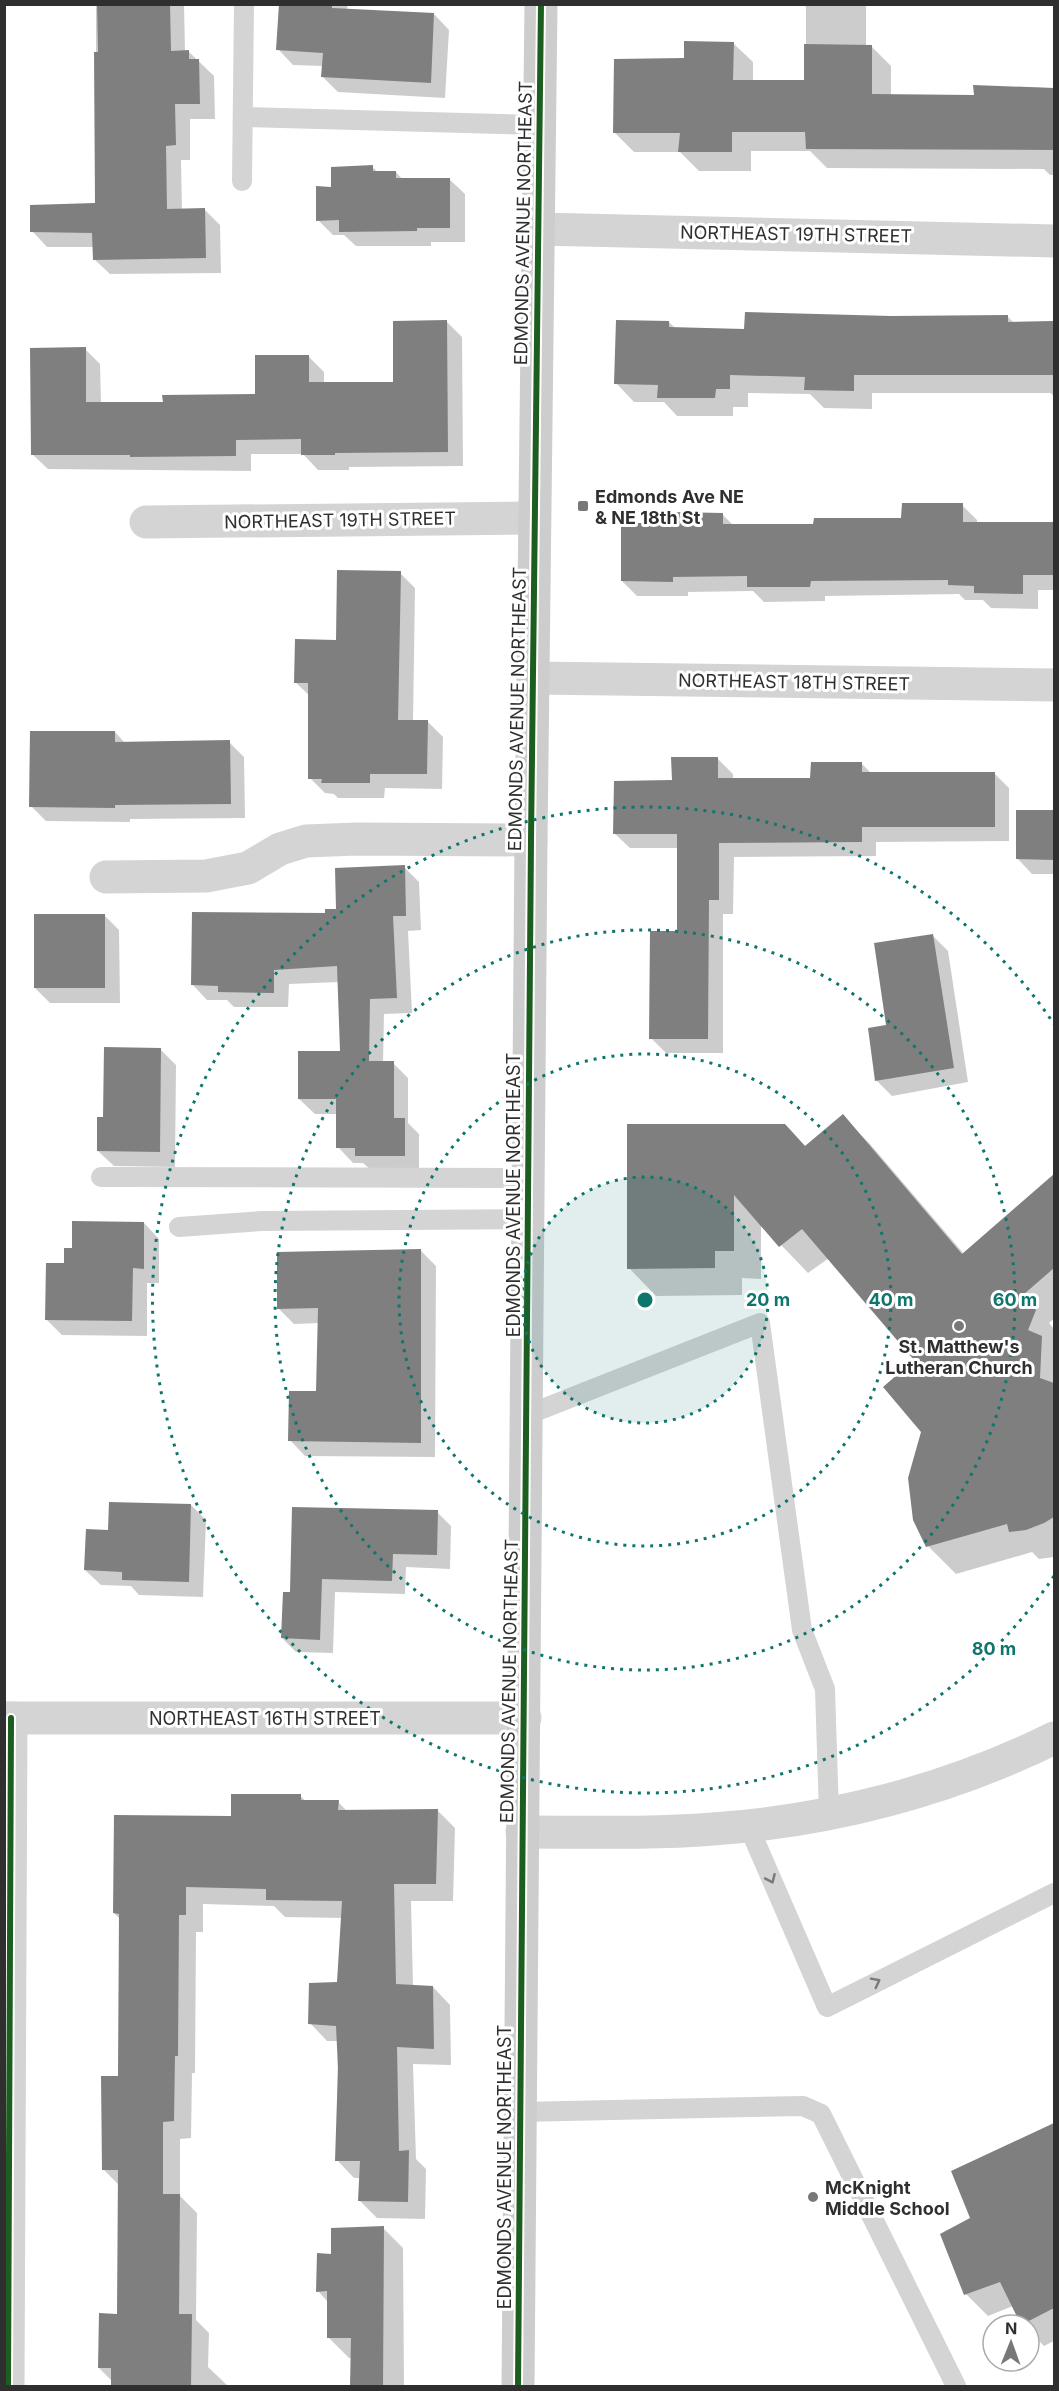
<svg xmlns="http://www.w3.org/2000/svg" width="1059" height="2391" viewBox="0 0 1059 2391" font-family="Inter,sans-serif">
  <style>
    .shadow { fill: #0003 }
    .building { fill: #7f7f7f }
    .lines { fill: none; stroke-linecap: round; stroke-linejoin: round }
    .lane { stroke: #d4d4d4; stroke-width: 20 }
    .street { stroke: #d4d4d4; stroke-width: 33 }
    .secondary { stroke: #cdcdcd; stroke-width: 33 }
    .cycleway-casing { stroke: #fff; stroke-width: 10 }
    .cycleway { stroke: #1b5e20; stroke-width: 6 }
    .oneway { stroke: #797979 }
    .ring { fill: none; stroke: #0f766e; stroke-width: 3; stroke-dasharray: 3 6 }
    .poi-dot { fill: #787878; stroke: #fff; stroke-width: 2 }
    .labels { text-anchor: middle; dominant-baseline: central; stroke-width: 6; stroke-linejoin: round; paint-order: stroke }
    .street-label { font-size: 18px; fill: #2f2f2f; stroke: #fff }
    .poi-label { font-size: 18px; font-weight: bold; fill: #2f2f2f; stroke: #fff; text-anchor: start }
    .centre { fill: #0f766e; stroke: #fff; stroke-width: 3 }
    .ring-label { font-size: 18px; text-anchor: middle; font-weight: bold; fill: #0f766e; stroke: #fff; stroke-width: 6; stroke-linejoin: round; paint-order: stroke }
  </style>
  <rect width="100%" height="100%" fill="#fff"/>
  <g class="shadow">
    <path d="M96 4H184L185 52H189L214 76 215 119H190V160H181L182 210H205L220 225 221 273 110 274 94 259V247H47L32 231 96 204Z"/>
    <path d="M280 4H348L347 10 434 14 449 30 445 98 338 92 323 77V66L293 65 278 49Z"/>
    <path d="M803 4H866V46H871L891 66V96L976 97 975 87 1054 88V175H1050L1044 169 827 168 810 151H751V171H699L680 152H634L615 133 686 60 733 43 753 62V82L806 81V7Z"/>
    <path d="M372 167 378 172H396L403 180 449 179 465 194V242H431V246H356L344 235H333L318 220 333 188Z"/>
    <path d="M1007 316 1015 324 1054 323V397L1051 393H872V409L824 408 810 394 748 393V407H733V416H677L664 402H634L616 383 669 322 676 329 746 330 891 317Z"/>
    <path d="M447 322 462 337 463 466 349 467V470H318L303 454H251V471L48 469 32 454 85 349 100 364 101 403H164L257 396 309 357 324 372V384L394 383Z"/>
    <path d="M962 505 977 520V523L1054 524V590H1038V609L991 608 983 600H965L959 594 825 596V601L764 602 753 591 688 592V596H637L622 581 673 524 722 514 734 526 815 525 903 519Z"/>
    <path d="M400 573 415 588 413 721H427L443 737 442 789 385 788 384 798H338L334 794 325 793 310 778V696L295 682 338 641Z"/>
    <path d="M115 732 125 743 229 742 244 757 245 818 130 819V822L46 821 31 806Z"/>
    <path d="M718 759 733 774V780H812L861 763 871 773H994L1009 788V841L876 842V856L734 857 733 914H723V1053H666L651 1038 678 932 679 848H630L615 834 673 782Z"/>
    <path d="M1018 811H1054V874H1032L1017 858Z"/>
    <path d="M404 867 419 882 421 930 408 931 412 1013 384 1014 383 1063H393L408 1078V1123L419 1134V1171H372L363 1163H353L338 1147V1114H315L299 1099 342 1053 339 982 289 984 288 1007H234L227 1000H207L192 984 338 910Z"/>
    <path d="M104 915 119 930 120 1003H50L35 988Z"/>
    <path d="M933 936 948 951 968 1082 892 1096 877 1081Z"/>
    <path d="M161 1050 176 1065 175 1167 114 1166 98 1151 105 1119Z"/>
    <path d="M842 1116 870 1144 964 1254 1047 1182 1054 1190V1319L1049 1323 1054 1329V1557L1039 1559 1032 1552 956 1574 928 1546 923 1431 917 1360 829 1258 808 1273 761 1224V1279L742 1278V1295L656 1296 629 1268 785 1125 806 1147Z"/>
    <path d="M144 1223 159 1239V1283H147V1336L62 1335 47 1320 74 1250Z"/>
    <path d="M421 1251 436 1266 435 1457 305 1456 290 1440 318 1393 319 1323 294 1324 279 1309Z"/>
    <path d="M191 1505 206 1520 203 1597 139 1595 131 1586 101 1585 85 1570 109 1531Z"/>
    <path d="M437 1512 451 1526 450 1569 406 1567 405 1594 335 1592 333 1653 296 1652 282 1638 292 1594Z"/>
    <path d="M300 1796 306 1801 338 1802 347 1811 437 1810 455 1828 453 1901H411L413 1986 433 1987 450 2005 451 2065 413 2064 416 2159 426 2169 425 2219 377 2218 360 2201V2178H354L337 2160 338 2041H327L310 2023 339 1984 342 1918 285 1917 274 1906 203 1904V1932H196L195 2073H192L191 2138 180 2139V2196L197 2213 196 2320 209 2333 208 2367 228 2386H111V2380L99 2368 118 2315 119 2185 104 2170 119 2078 120 1919 114 1913 232 1818Z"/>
    <path d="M1054 2124V2341L1044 2346 1029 2331V2325L1022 2324 1013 2306 988 2316 966 2294 971 2219 953 2172Z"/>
    <path d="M383 2228 403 2248 404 2386H351L352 2358H349L328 2337V2302L318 2291 332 2255Z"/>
  </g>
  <g class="building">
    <path d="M97 4H170L171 51 189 50V59H199L200 104H175L176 145 166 146 167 209 205 208 206 258 93 260 92 233 30 232V205L95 203 94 52H98Z"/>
    <path d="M279 4H332V8L434 13 431 83 321 77 323 53 276 50Z"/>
    <path d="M684 41 734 42 733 80H804V44L872 45V94L974 95 973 85 1054 88V150L806 149 805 132H732V152H678L680 133H613L614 59 684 58Z"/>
    <path d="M373 165V171H396V178H450V228H417V231L339 232V220L316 221V186L331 187V167Z"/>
    <path d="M745 312 891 316 1008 315V322L1054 321V375H854V391L804 390 805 377 730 375V389H716L715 398H657L658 385 614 384 616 320 669 321V327L744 329Z"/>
    <path d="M447 320 448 452 335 453V455H301V439L236 440V456L130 457V455H31L30 348 86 347V402H163L162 395 255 394V355H309V382H393V321Z"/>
    <path d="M902 503H963V522H1054V575H1023V594L974 593V586L948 585V580L811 581 810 587H747V576L673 577V582L621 581V523H671L672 512 723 513V524H813L814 518H901Z"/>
    <path d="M337 570 401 571 398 720H428L427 774H370V783H321L322 779H308V683H294L295 639 336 640Z"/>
    <path d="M30 731H115V742L230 740 231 804 115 805V808L29 807Z"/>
    <path d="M671 757H718V778H810L811 762H862V772H995V827H862V842L719 843V900H709L708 1039H649L650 931H677V834H613L614 781 672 780Z"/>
    <path d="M1016 810H1054V860L1016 859Z"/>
    <path d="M405 865 406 916H393L397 998 370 999 369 1061H394V1118H405V1156H355V1148H336V1099H298V1051H340L337 966 274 970V993L218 992V986L191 985 192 912 325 913V909H336L335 868Z"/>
    <rect x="34" y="914" width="71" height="74"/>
    <path d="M933 934 954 1068 875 1081 868 1028 886 1025 874 943Z"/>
    <path d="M104 1047 161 1048 160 1152 97 1151V1117H103Z"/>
    <path d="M843 1114 962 1254 1054 1174V1268L1023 1295 1036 1310 1028 1330 1042 1336 1040 1378 1054 1383V1517L1044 1523 1026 1530 1009 1532 1007 1524 926 1547 913 1520 908 1478 921 1432 883 1387 914 1360 802 1229 779 1247 734 1195V1251H715V1268L627 1269V1124H785L805 1146Z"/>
    <path d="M72 1221 144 1222V1269L133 1268 132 1321 45 1320 46 1263H64V1248H72Z"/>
    <path d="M421 1249V1443L288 1441 289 1391H316L318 1308 277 1309V1252Z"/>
    <path d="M109 1502 191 1504 189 1582 122 1580V1572L84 1570 86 1529 108 1530Z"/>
    <path d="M292 1507 438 1510 437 1555 393 1554 392 1581 322 1579 320 1640 281 1638 283 1592H290Z"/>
    <path d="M231 1794H301V1800H339L338 1810 438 1809 436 1884H394L396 1984 433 1986 434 2049 397 2047 399 2151 409 2150 408 2202 358 2201 360 2161H335L338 2068 336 2026 308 2024 309 1983 337 1982 342 1901 266 1900V1889L186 1887V1915H179L178 2056H175L174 2121 163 2122V2194H180L179 2314H192L191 2386H111V2368H98L99 2313 117 2314 118 2170H102L101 2076H118L119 1914 113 1913 114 1815 231 1816Z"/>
    <path d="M1054 2123V2308L1021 2325 1000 2282 964 2295 940 2234 970 2218 951 2171Z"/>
    <path d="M384 2226 383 2386H350L351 2338H327V2291L316 2292 317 2253 331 2254V2228Z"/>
  </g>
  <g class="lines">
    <g class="lane">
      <path d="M243 117 540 125"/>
      <path d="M242 181 244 4"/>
      <path d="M101 1177 529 1178"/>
      <path d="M179 1227 262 1221 528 1219"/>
      <path d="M527 1415 760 1323 802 1630 825 1689 829 1814"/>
      <path d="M748 1825 827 2007 1054 1893"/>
      <path d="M520 2112 803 2106 821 2114 956 2386"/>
    </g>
    <g class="street">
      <path d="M538 229 1054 241"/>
      <path d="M146 522 534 518"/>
      <path d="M533 678 1054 685"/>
      <path d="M106 877 206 876 248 868 280 849 306 841 357 839 531 840"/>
      <path d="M4 1718H525"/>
      <path d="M522 1832C585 1832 650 1834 713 1829 830 1821 949 1790 1054 1738"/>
      <path d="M8 2386 11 1718"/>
    </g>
    <path class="secondary" d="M518 2386 531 840 541 4"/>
    <g class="cycleway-casing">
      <g id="cycleway">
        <path d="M8 2386 11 1718"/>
        <path d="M518 2386 531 840 541 4"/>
      </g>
    </g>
    <use href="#cycleway" class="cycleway"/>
  </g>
  <defs><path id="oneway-chevron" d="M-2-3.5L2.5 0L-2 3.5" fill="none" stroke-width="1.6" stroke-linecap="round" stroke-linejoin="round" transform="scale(1.5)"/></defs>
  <g class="oneway">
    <use href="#oneway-chevron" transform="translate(771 1879) rotate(66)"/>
    <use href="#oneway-chevron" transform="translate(876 1982) rotate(-27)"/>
  </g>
  <circle cx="645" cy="1300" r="123" fill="#0f766e" fill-opacity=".12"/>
  <g class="ring">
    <circle cx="645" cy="1300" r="123"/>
    <circle cx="645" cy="1300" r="246"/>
    <circle cx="645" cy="1300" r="370"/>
    <path d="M1054 1576A493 493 0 1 1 1054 1024"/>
  </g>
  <g class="poi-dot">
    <rect x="577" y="500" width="12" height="12" rx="3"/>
    <circle cx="959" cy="1326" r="6"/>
    <circle cx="813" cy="2197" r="6"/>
  </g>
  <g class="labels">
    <g class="street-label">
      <text transform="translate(523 223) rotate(-89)">EDMONDS AVENUE NORTHEAST</text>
      <text transform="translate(796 234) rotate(1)">NORTHEAST 19TH STREET</text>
      <text transform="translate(340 520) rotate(-1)">NORTHEAST 19TH STREET</text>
      <text transform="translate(794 682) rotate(1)">NORTHEAST 18TH STREET</text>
      <text transform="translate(517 709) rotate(-89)">EDMONDS AVENUE NORTHEAST</text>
      <text transform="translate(513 1195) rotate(-90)">EDMONDS AVENUE NORTHEAST</text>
      <text transform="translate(509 1681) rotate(-89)">EDMONDS AVENUE NORTHEAST</text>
      <text x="265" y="1718">NORTHEAST 16TH STREET</text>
      <text transform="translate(504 2167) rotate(-90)">EDMONDS AVENUE NORTHEAST</text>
    </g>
    <g class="poi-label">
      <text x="595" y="496">Edmonds Ave NE<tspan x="595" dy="21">&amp; NE 18th St</tspan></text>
      <text x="959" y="1346" text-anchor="middle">St. Matthew's<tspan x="959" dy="21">Lutheran Church</tspan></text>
      <text x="825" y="2187">McKnight<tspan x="825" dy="21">Middle School</tspan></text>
    </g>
  </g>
  <circle cx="645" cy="1300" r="9" class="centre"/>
  <g class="ring-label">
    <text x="768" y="1306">20 m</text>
    <text x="891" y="1306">40 m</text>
    <text x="1015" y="1306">60 m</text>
    <text x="994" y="1655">80 m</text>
  </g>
  <rect width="1059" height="2391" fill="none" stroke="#2f2f2f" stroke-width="12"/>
  <g transform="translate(1011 2343) rotate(1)"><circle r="28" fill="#ffffff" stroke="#acacac" stroke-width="1.5"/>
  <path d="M0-4.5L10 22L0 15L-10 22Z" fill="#787878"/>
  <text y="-9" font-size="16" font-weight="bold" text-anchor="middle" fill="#2f2f2f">N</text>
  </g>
</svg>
